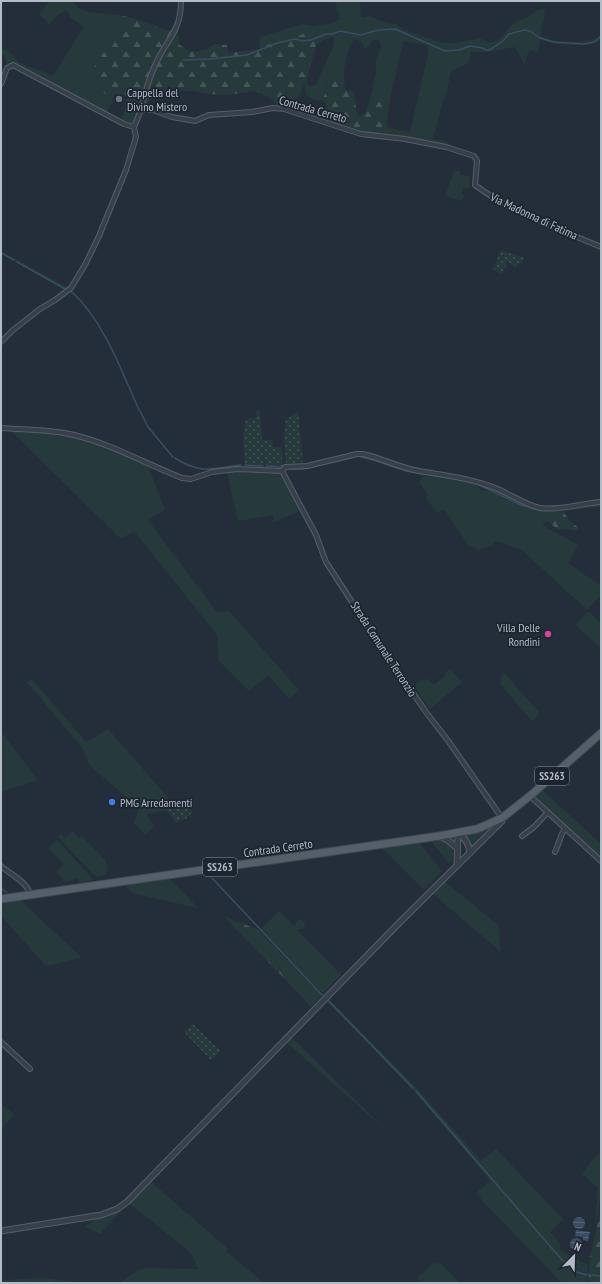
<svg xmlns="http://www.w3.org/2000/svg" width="602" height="1284" viewBox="0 0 602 1284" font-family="'PT Sans Narrow',sans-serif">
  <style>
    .green { fill: #263a3b }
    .forest { fill: url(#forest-firs) }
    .garden { fill: url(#garden-dots) }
    .water { fill: url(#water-rules) }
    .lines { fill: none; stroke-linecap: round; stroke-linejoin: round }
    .stream { stroke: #3a4d62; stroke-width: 1.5 }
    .minor-casing { stroke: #555e68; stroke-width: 6 }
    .tertiary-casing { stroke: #555e68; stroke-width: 7 }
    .primary-casing { stroke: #404953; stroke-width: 9 }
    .minor { stroke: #37404a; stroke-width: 4 }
    .tertiary { stroke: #37404a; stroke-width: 5 }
    .primary { stroke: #555f6a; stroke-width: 7 }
    .worship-dot { fill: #6b7280; stroke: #1c252f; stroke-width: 1.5 }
    .hotel-dot { fill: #d1479c; stroke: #1c252f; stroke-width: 1.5 }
    .shop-dot { fill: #3f7fe0; stroke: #1c252f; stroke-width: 1.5 }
    .labels { text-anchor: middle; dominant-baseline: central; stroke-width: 3.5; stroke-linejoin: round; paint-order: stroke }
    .shield { fill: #1c252f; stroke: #868e99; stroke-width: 1 }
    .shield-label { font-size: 11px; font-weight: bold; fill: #b3bbc6 }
    .poi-label { font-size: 12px; fill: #b3bbc6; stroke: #1c252f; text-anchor: start }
    .street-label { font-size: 12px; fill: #b3bbc6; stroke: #1c252f }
  </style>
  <defs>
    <pattern id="forest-firs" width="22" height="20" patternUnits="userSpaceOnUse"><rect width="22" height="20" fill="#263a3b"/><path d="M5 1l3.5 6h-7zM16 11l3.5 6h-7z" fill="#435556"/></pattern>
    <pattern id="garden-dots" width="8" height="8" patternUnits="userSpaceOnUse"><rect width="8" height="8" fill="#263a3b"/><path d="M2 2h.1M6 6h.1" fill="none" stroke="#435556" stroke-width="1.8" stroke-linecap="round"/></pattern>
    <pattern id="water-rules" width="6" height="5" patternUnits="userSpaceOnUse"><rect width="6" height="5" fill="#3a4d62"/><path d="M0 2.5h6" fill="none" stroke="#546577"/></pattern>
  </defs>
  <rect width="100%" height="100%" fill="#242e3a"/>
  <g class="green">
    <path d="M49 1H69L77 5V7L89 12 119 15C122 35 119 44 102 54L99 89 113 100 106 113 11 64 6 66C8 60 5 57 1 53V48L8 51 22 64 42 71 53 76 83 28V26L70 17 68 12 65 11 59 14 49 25 46 20 39 15Z"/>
    <path d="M335 1H360L361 17H366L368 15 381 21 395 24 409 32 442 43H455L470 40H475L480 38C498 51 502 33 513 24 519 20 524 19 530 16 532 15 533 13 535 12 537 10 541 10 544 9 547 21 539 25 541 36 554 44 589 45 601 34L600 41C582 48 559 45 540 40L538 53 532 50C526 54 526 58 525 65L519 54 514 47 489 52H471L469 63 451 71 446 96 444 97 433 139 445 141 452 146 378 135 388 128 410 132 428 54V48L426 45 403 41 389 104 370 100 376 72V60L381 48V44L379 40H373L366 49 363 47 361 41 354 39C347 51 343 66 344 81L340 78 327 84 325 95 321 101C307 99 301 92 307 79V83L310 86 316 85 334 44V37L323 40 316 33 259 49 260 37 302 24 313 26 333 23 340 19Z"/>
    <path d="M132 94 141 95 142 97C140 106 138 121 129 124L121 121 128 97Z"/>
    <path d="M454 171H460V175L470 176 469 189 464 187 461 194 464 195 462 201 445 196Z"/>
    <path d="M1 251 69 288 67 290 1 254Z"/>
    <path d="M9 429C30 431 51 431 72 436 98 441 123 454 148 465L165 510 148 520 217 612 229 611 299 690 289 699 268 675 249 691 219 661 217 635 134 531 121 539Z"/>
    <path d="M242 470 277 473 280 475 301 511 273 522V515L238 521 227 472Z"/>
    <path d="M424 476 459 480 478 486C481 492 483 491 488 491 491 491 494 493 497 494L499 491 540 508 601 504V507L563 511 542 525 578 545 568 563 601 586V595L587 610 522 550 497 541 490 546 478 551 473 546 470 548 444 509 437 513 425 497 428 495 419 482Z"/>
    <path d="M588 611 601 623V648L575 625Z"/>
    <path d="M450 669 462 682 430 709 415 687 418 681 428 679 434 685 446 675 445 673Z"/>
    <path d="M503 672 539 712 536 718 532 721 501 685V679Z"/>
    <path d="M32 679 86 742 93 739 108 729 177 808 147 814 154 827 145 835 134 823 139 808 90 766 83 749 27 682Z"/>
    <path d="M1 732 38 780 1 792Z"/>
    <path d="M541 789 601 844V860L533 796Z"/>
    <path d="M490 828 471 847 464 836Z"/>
    <path d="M73 831 79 838 82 836 105 860 107 866 106 875 96 877V875H94L58 837 61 834 65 838Z"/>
    <path d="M439 838C451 844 457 851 450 864L429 839Z"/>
    <path d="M57 840 90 876 92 881 80 882 77 879 65 882 56 872 64 864 48 848Z"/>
    <path d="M418 841 442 871 424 890 381 847Z"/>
    <path d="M168 877 198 908 132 893 123 883Z"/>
    <path d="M444 881 498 925 501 952 431 892Z"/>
    <path d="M18 898 82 958 46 966 1 916V901Z"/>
    <path d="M279 911 295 927 296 921 300 919 303 921 305 923 304 928 297 930 341 975 323 994 261 929Z"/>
    <path d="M234 927C243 927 251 933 260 932L322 996 311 1007 283 977V973L268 952 255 943C252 934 250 931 239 932Z"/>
    <path d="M327 998 416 1087 481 1161 496 1149 563 1219 550 1232 560 1244V1250L588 1265 587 1283H562L487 1206 476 1193 490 1181 483 1172 412 1089 325 1000Z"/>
    <path d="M290 1036 389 1133 285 1041Z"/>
    <path d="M1 1104 14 1114 1 1130Z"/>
    <path d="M601 1152C601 1177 602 1202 595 1226L598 1188 582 1174 592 1160Z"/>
    <path d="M150 1181 228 1249 226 1251 264 1283H119L139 1270 147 1268 198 1269 192 1255 184 1247 129 1203 100 1234 84 1226 91 1223 96 1218 109 1214Z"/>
    <path d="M435 1262 437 1264 439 1262 460 1283H421L417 1278Z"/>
  </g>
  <g class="forest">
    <path d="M119 15 132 18 170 31 172 27H179L178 34 179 44 189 51H199L209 48 215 44 227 45 228 53 259 49 274 42 307 33H316L323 40 316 45 307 79 292 109 279 107 267 96 255 91 227 95 209 94 194 91H178L161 94 150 99 147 107 139 110 142 97 141 95 132 94 128 97 122 93 119 95 115 93 113 100 99 89 92 77 95 66 102 54 111 48 120 34Z"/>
    <path d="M340 78 344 81 345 90 354 92 356 109 358 115 361 116 365 113 370 100 389 104 386 124 388 128 378 135 362 132 322 120 327 107 325 102 321 101C331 90 321 79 340 78Z"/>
    <path d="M563 511 569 520 579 528C574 533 573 530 567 529 564 529 561 530 558 530L547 521Z"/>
    <path d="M225 917 257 929 260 932C251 933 243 927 234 927Z"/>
    <path d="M239 932H244L252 935 255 943 268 952 283 973V977Z"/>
    <path d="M601 1210V1283H588L590 1256Z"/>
    <path d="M45 1278 81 1283H1V1281L19 1279Z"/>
  </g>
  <g class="garden">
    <path d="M501 250 524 258 522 265 519 264 516 267 508 262 502 274 493 269Z"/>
    <path d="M256 411H260L262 440H272L273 447H281L283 466 265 465 262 442 264 465 245 464 243 438 246 419 256 418Z"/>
    <path d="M298 412 303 462 286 464 284 435 286 419Z"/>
    <path d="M188 806 193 812 183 821 181 819 177 823 166 810Z"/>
    <path d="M193 1024 221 1051 211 1060 184 1032Z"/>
  </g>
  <g class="water">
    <circle cx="579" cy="1223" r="6"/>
    <path d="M576 1230 590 1232 588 1241 583 1240V1237L575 1236Z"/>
    <circle cx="576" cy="1244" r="6"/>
  </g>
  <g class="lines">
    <g class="stream">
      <path d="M183 60 211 59 247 55 277 43 295 39 303 41 311 40 326 34H332L340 31 361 35 378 30 395 29 445 51 459 50 470 46 482 48 487 50 491 49 503 41 509 34 524 30 530 31 540 38 554 42 585 44 594 42 601 37"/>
      <path d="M1 253 14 260"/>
      <path d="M17 262 67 290"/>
      <path d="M71 291C104 321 121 370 139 410"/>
      <path d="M140 411 148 427 173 457"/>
      <path d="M361 457 373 460 406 471 454 479"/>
      <path d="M175 458C201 475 213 468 241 465"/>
      <path d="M245 465 263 466"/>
      <path d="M266 466 283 467"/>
      <path d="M290 469H303L354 457"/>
      <path d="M464 481 476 484"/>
      <path d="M479 485 521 505 536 509"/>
      <path d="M577 507 601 504"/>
      <path d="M212 878 322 995"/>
      <path d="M1 888 6 892"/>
      <path d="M327 999 413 1088"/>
      <path d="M416 1091 562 1260 576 1272 587 1275"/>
      <path d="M590 1275 601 1276"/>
    </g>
    <g class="minor-casing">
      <g id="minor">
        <path d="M1 84 7 68 13 65 124 124 134 127 141 110H153L172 117 195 121 209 115 252 112 273 108 284 109 361 134 405 139 446 147 474 156 477 161 475 185C512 213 559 229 601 247"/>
        <path d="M141 110C145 91 150 74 159 57 171 35 181 28 181 1"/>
        <path d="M1 342 13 330 40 309 55 300 71 288 86 263 99 236 126 170 136 137 134 127"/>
        <path d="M1 428C26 430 50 429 74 435 112 444 146 464 182 478L191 479 212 472 237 469 282 471 285 467 307 466 357 454H363C382 458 400 468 419 471 442 475 464 477 487 485 505 490 522 504 540 508 560 511 582 503 601 502"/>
        <path d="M282 471 316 535 326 562 378 642 426 712 449 742 502 818"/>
        <path d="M530 796 601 861"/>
        <path d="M522 836 534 827 548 812"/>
        <path d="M555 852C559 844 560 836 565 828"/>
        <path d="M1 866C10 874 27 882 30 894"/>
        <path d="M1 1042 30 1069"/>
      </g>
    </g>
    <g class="tertiary-casing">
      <g id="tertiary">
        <path d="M440 836 449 841 457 848"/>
        <path d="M457 865 458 833C466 838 469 844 470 853"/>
        <path d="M1 1231 101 1215 117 1209 127 1202 400 922 502 821V818"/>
      </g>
    </g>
    <g class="primary-casing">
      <path id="primary" d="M1 899 439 836 477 829 502 818 531 795 601 733"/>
    </g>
    <use href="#minor" class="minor"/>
    <use href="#tertiary" class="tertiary"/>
    <use href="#primary" class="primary"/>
  </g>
  <circle class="worship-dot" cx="119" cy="99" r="4"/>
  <circle class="hotel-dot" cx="548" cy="634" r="4"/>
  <circle class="shop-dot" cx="112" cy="802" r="4"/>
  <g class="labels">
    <g class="shield">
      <rect x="535" y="767" width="34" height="18" rx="3"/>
      <rect x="203" y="858" width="34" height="18" rx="3"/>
    </g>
    <g class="shield-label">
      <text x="552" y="776">SS263</text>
      <text x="220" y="867">SS263</text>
    </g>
    <g class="poi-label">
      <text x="127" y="92">Cappella del<tspan x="127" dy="14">Divino Mistero</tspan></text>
      <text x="540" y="627" text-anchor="end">Villa Delle<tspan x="540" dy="14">Rondini</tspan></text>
      <text x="120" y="802">PMG Arredamenti</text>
    </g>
    <g class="street-label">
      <text transform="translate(313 109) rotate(16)">Contrada Cerreto</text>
      <text transform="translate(534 216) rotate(25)">Via Madonna di Fatima</text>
      <text transform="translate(384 649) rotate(57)">Strada Comunale Terronzio</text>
      <text transform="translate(278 848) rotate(-8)">Contrada Cerreto</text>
    </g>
  </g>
  <rect width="602" height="1284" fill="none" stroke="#b3bbc6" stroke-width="4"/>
  <g transform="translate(574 1256) rotate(23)" stroke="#1c252f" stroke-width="3" paint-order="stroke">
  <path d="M0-3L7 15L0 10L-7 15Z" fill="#b3bbc6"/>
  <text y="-6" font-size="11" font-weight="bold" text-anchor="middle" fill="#b3bbc6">N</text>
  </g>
</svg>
